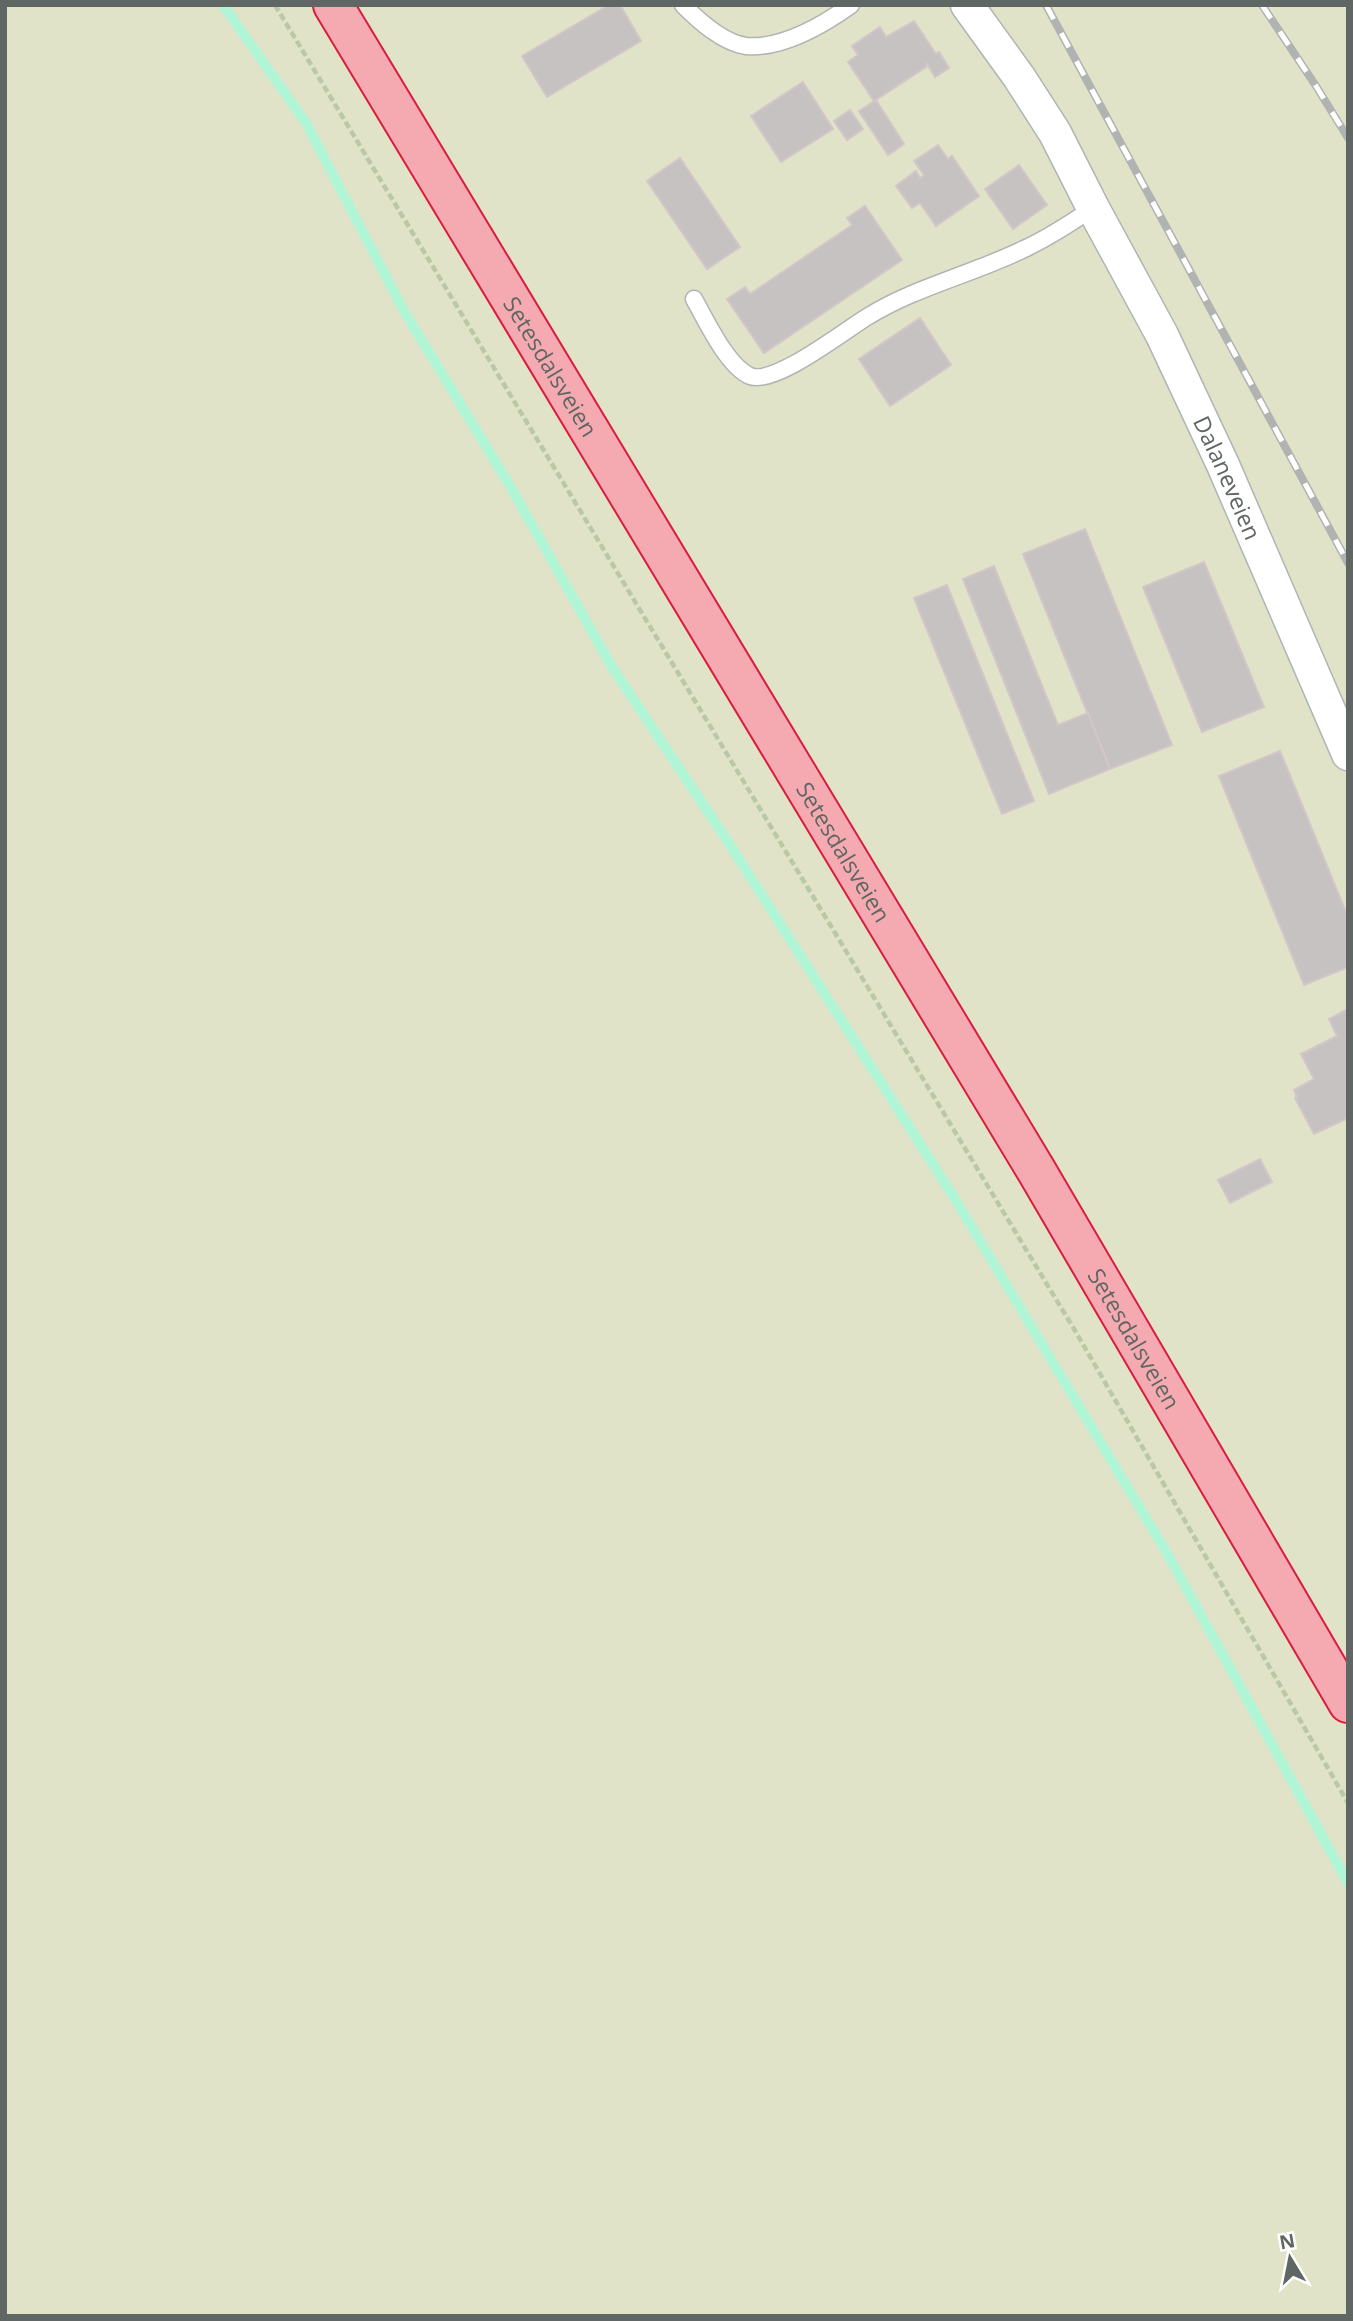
<svg xmlns="http://www.w3.org/2000/svg" width="1353" height="2321" viewBox="0 0 1353 2321" font-family="'Open Sans',sans-serif">
  <style>
    .green { fill: #e0e3c7 }
    .lines { fill: none; stroke-linecap: round; stroke-linejoin: round }
    .stream { stroke: #b1f5d7; stroke-width: 10 }
    .building { fill: #c7c2c2; stroke: #d3c6c9; stroke-width: 2 }
    .service-casing { stroke: #b0b5b4; stroke-width: 19 }
    .minor-casing { stroke: #b0b5b4; stroke-width: 35 }
    .trunk-casing { stroke: #da1c3f; stroke-width: 42 }
    .path { stroke: #bac8a5; stroke-width: 4.5; stroke-dasharray: 7 3.5; stroke-linecap: butt }
    .service { stroke: #fff; stroke-width: 16 }
    .minor { stroke: #fff; stroke-width: 32 }
    .trunk { stroke: #f4aab0; stroke-width: 38 }
    .rail-casing { stroke: #b1b2b2; stroke-width: 8 }
    .rail { stroke: #fff; stroke-width: 5; stroke-dasharray: 16; stroke-linecap: butt }
    .labels { text-anchor: middle; dominant-baseline: central; stroke-width: 5; stroke-linejoin: round; paint-order: stroke }
    .street-label { font-size: 23px; fill: #5f6663; stroke: #fff }
  </style>
  <rect width="100%" height="100%" fill="#efe7e8"/>
  <rect class="green" x="5" y="5" width="1343" height="2311"/>
  <g class="lines">
    <path class="stream" d="M223 5 306 123 404 311 510 486 612 667 730 845 955 1199 1168 1555 1348 1883"/>
  </g>
  <g class="building">
    <path d="M609 5H620L641 41 547 97 522 56Z"/>
    <path d="M914 21 936 54 939 52 949 68 935 77 927 64 926 67 874 101 848 62 858 55 852 46 880 27 886 37Z"/>
    <path d="M803 82 833 129 781 162 751 116Z"/>
    <path d="M876 100 904 144 888 155 859 111Z"/>
    <path d="M850 110 863 129 847 140 834 121Z"/>
    <path d="M938 145 948 159 952 156 979 196 936 226 920 203 912 208 896 186 916 171 920 178 924 175 914 161Z"/>
    <path d="M680 158 740 247 707 269 647 181Z"/>
    <path d="M1019 165 1047 205 1013 229 985 189Z"/>
    <path d="M865 206 902 260 764 353 727 299 745 287 750 294 852 225 847 218Z"/>
    <path d="M920 318 951 365 890 406 859 359Z"/>
    <path d="M1085 529 1172 745 1110 769 1023 554Z"/>
    <path d="M1204 562 1264 707 1202 732 1143 587Z"/>
    <path d="M994 566 1058 725 1088 713 1110 769 1049 794 963 579Z"/>
    <path d="M947 585 1034 801 1002 814 914 598Z"/>
    <path d="M1280 751 1348 917V967L1304 985 1219 776Z"/>
    <path d="M1348 1009V1118L1314 1134 1295 1098 1297 1097 1294 1090 1314 1079 1301 1054 1337 1036 1329 1019Z"/>
    <path d="M1260 1159 1272 1182 1230 1203 1218 1180Z"/>
  </g>
  <g class="lines">
    <g class="service-casing">
      <g id="service">
        <path d="M683 5C699 21 723 43 746 46 782 49 823 25 851 5"/>
        <path d="M694 299C706 320 727 366 750 376 774 386 844 331 867 317 915 287 973 274 1024 249 1048 238 1071 223 1093 208"/>
      </g>
    </g>
    <g class="minor-casing">
      <g id="minor">
        <path id="s1" d="M967 5 1019 77 1055 133 1093 208 1162 335 1223 465 1348 754"/>
      </g>
    </g>
    <g class="trunk-casing">
      <g id="trunk">
        <path id="s2" d="M333 5 1036 1170 1348 1703"/>
      </g>
    </g>
    <path class="path" d="M275 5 1077 1334 1348 1803"/>
    <use href="#service" class="service"/>
    <use href="#minor" class="minor"/>
    <use href="#trunk" class="trunk"/>
    <g class="rail-casing">
      <g id="rail">
        <path d="M1046 5 1348 563"/>
        <path d="M1262 5 1316 86 1348 138"/>
      </g>
    </g>
    <use href="#rail" class="rail"/>
  </g>
  <g class="labels">
    <g class="street-label">
      <text stroke="none"><textPath href="#s2" startOffset="422">Setesdalsveien</textPath></text>
      <text stroke="none"><textPath href="#s1" startOffset="541">Dalaneveien</textPath></text>
      <text stroke="none"><textPath href="#s2" startOffset="989">Setesdalsveien</textPath></text>
      <text stroke="none"><textPath href="#s2" startOffset="1556">Setesdalsveien</textPath></text>
    </g>
  </g>
  <rect width="1353" height="2321" fill="none" stroke="#5f6663" stroke-width="14"/>
  <g transform="translate(1290 2258) rotate(350)" stroke="#ffffff" stroke-width="5" paint-order="stroke">
  <path d="M0-5L12 26L0 18L-12 26Z" fill="#5f6663"/>
  <text y="-10" font-size="19" font-weight="bold" text-anchor="middle" fill="#5f6663">N</text>
  </g>
</svg>
